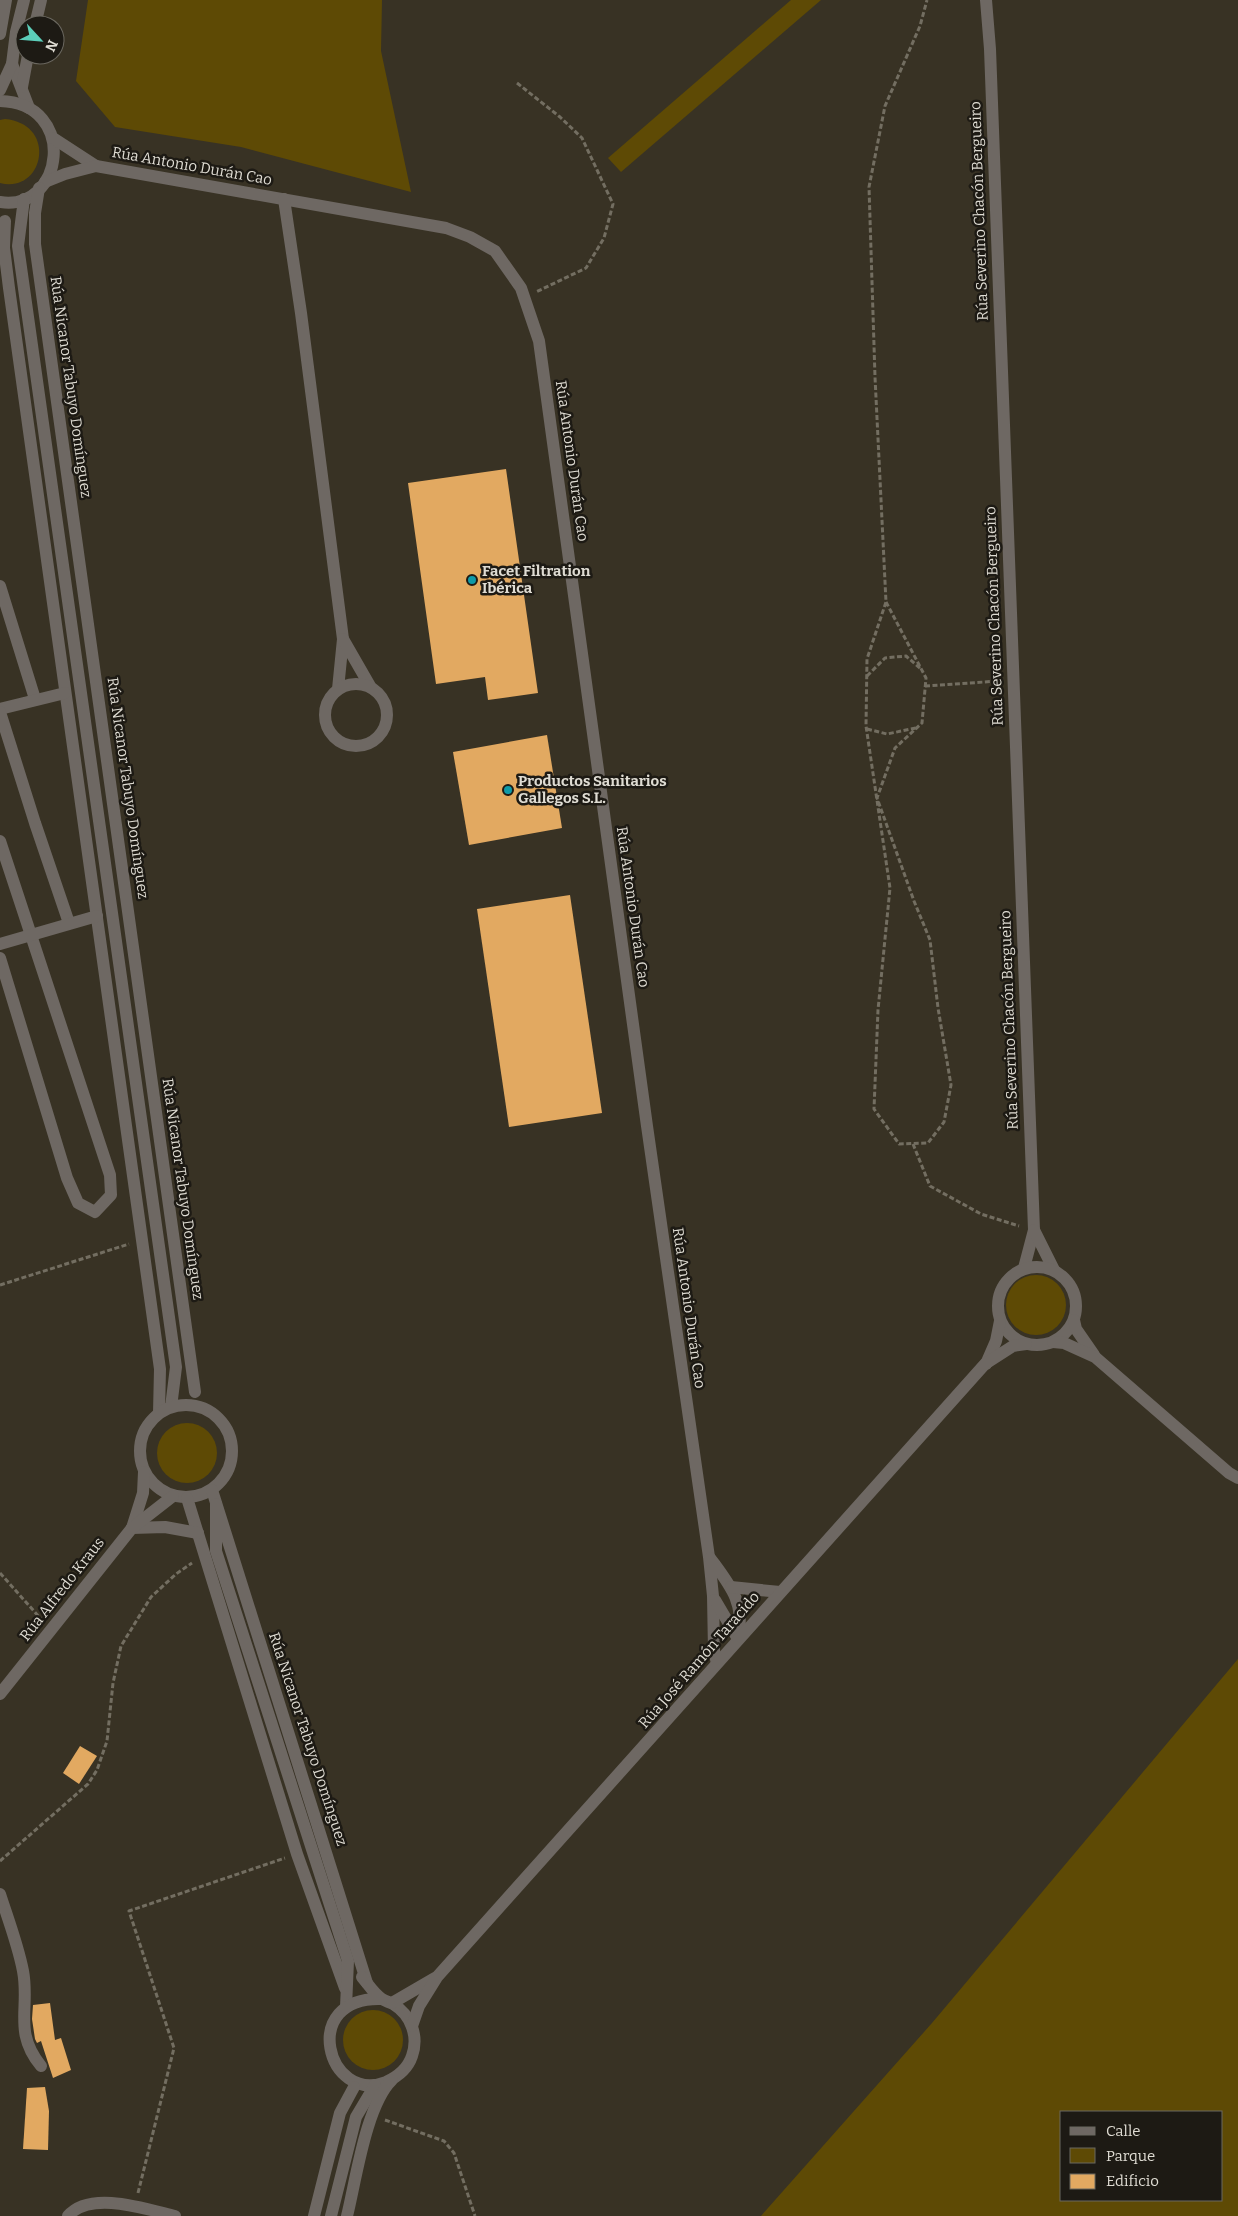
<svg xmlns="http://www.w3.org/2000/svg" width="1238" height="2216" viewBox="0 0 1238 2216" font-family="Bitter,serif">
  <style>
    .green { fill: #5e4a05; fill-rule: evenodd }
    .building { fill: #e2a961 }
    .lines { fill: none; stroke-linecap: round; stroke-linejoin: round }
    .path { stroke: #736e61; stroke-width: 3; stroke-dasharray: 5 2.5; stroke-linecap: butt }
    .minor { stroke: #6e6863; stroke-width: 12 }
    .culture-dot { fill: #0f9aa8; stroke: #1d1a14; stroke-width: 2 }
    .labels { text-anchor: middle; dominant-baseline: central; stroke-width: 5; stroke-linejoin: round; paint-order: stroke }
    .street-label { font-size: 15px; fill: #dfdcd3; stroke: #1d1a14 }
    .poi-label { font-size: 15px; font-weight: bold; fill: #dfdcd3; stroke: #1d1a14; text-anchor: start }
  </style>
  <rect width="100%" height="100%" fill="#383224"/>
  <g class="green">
    <path d="M88 0H382L381 51 411 192 241 147 115 127 76 81Z"/>
    <path d="M791 0H821L621 172 608 158Z"/>
    <path d="M5 119C58 124 44 194 0 183V120Z"/>
    <circle cx="1036" cy="1305" r="30"/>
    <circle cx="187" cy="1453" r="30"/>
    <path d="M1238 1659V2216H761L932 2023ZM1062 2112H1222V2200H1062Z"/>
    <circle cx="373" cy="2040" r="30"/>
  </g>
  <g class="building">
    <path d="M506 469 538 693 488 700 485 677 436 684 408 483Z"/>
    <path d="M547 735 562 828 469 845 453 752Z"/>
    <path d="M570 895 602 1113 509 1127 477 909Z"/>
    <path d="M80 1746 97 1756 79 1784 63 1773Z"/>
    <path d="M50 2003 55 2040 61 2038 71 2070 53 2078 41 2041 37 2043 35 2039 32 2019 33 2005Z"/>
    <path d="M45 2087 49 2111 48 2150 23 2149 27 2088Z"/>
  </g>
  <g class="lines">
    <g class="path">
      <path d="M517 83 560 117 582 138 613 204 604 238 586 268 536 292"/>
      <path d="M886 602 926 678 922 723 895 748 877 798 914 901 930 940 938 1008 951 1085 944 1122 928 1143 899 1144 874 1109 878 1010 890 888 866 726 867 659 886 602 875 377 869 187 885 106 920 26 927 0"/>
      <path d="M867 676 885 658 906 656 921 669"/>
      <path d="M925 686 999 681"/>
      <path d="M867 729 887 734 916 728"/>
      <path d="M913 1144 930 1186 981 1214 1019 1226"/>
      <path d="M0 1285 129 1244"/>
      <path d="M0 1573 41 1619"/>
      <path d="M0 1861 88 1784 97 1770 107 1741 113 1683 121 1646 151 1597 176 1574 192 1563"/>
      <path d="M385 2120 444 2141 454 2153 475 2216"/>
      <path d="M138 2193 174 2048 129 1911 285 1858"/>
    </g>
    <g class="minor">
      <path d="M986 0 990 49 1034 1230 1024 1268"/>
      <path d="M35 25 41 0"/>
      <path d="M0 34 6 0"/>
      <path d="M12 64 29 108"/>
      <path d="M22 87 28 55"/>
      <path d="M0 90 12 64 16 32 24 0"/>
      <path d="M0 101C79 103 64 212 0 202"/>
      <path d="M53 138 96 166"/>
      <path d="M45 182 65 174 96 166 446 228 470 237 495 251 521 288 539 341 647 1126 709 1557 713 1596 714 1651 717 1663"/>
      <path d="M39 188 35 213V244L195 1392"/>
      <path d="M24 199 18 246 176 1367 171 1407"/>
      <path d="M284 199 301 313 343 639 338 689"/>
      <path d="M5 221 4 248 9 288 160 1369 159 1413"/>
      <path d="M0 586 35 699"/>
      <path d="M343 639 370 686"/>
      <circle cx="356" cy="715" r="31"/>
      <path d="M0 709 65 693"/>
      <path d="M0 712 35 823 69 923"/>
      <path d="M0 841 110 1175 111 1195 95 1212 78 1203 67 1178 0 958"/>
      <path d="M0 944 97 916"/>
      <path d="M1034 1230 1054 1270"/>
      <circle cx="1037" cy="1306" r="39"/>
      <path d="M1074 1320 1076 1329 1094 1355"/>
      <path d="M1053 1342 1064 1343 1095 1357 1229 1473 1238 1478"/>
      <path d="M986 1364 996 1341 1000 1321"/>
      <circle cx="186" cy="1451" r="46"/>
      <path d="M212 1490 367 1983"/>
      <path d="M187 1498 297 1854 345 1988"/>
      <path d="M216 1504V1551L348 1961 346 2007"/>
      <path d="M132 1528 165 1527 198 1533"/>
      <path d="M132 1528 143 1493 144 1472"/>
      <path d="M710 1558C729 1584 746 1603 738 1637"/>
      <path d="M731 1587 780 1592"/>
      <path d="M715 1600 738 1639"/>
      <path d="M0 1694 132 1528 173 1496"/>
      <path d="M0 1894C8 1919 18 1945 23 1971 30 2008 13 2032 41 2066"/>
      <path d="M362 1977C368 1984 374 1994 382 1999 385 2001 389 2002 393 2004 411 2015 419 2036 412 2056 408 2068 397 2077 386 2082 327 2105 298 1996 382 1999"/>
      <path d="M392 2003 435 1978"/>
      <path d="M412 2026 419 2006 437 1977 985 1364 1013 1346 1026 1344"/>
      <path d="M68 2216C90 2190 146 2209 175 2216"/>
      <path d="M314 2216 340 2113 354 2087"/>
      <path d="M331 2216 356 2117 375 2085"/>
      <path d="M347 2216C356 2180 366 2105 392 2080"/>
    </g>
  </g>
  <g class="culture-dot">
    <circle cx="472" cy="580" r="5"/>
    <circle cx="508" cy="790" r="5"/>
  </g>
  <g class="labels">
    <g class="street-label">
      <text transform="translate(192 166) rotate(10)">Rúa Antonio Durán Cao</text>
      <text transform="translate(979 211) rotate(-92)">Rúa Severino Chacón Bergueiro</text>
      <text transform="translate(71 387) rotate(82)">Rúa Nicanor Tabuyo Domínguez</text>
      <text transform="translate(572 461) rotate(82)">Rúa Antonio Durán Cao</text>
      <text transform="translate(994 616) rotate(-92)">Rúa Severino Chacón Bergueiro</text>
      <text transform="translate(128 788) rotate(82)">Rúa Nicanor Tabuyo Domínguez</text>
      <text transform="translate(633 907) rotate(82)">Rúa Antonio Durán Cao</text>
      <text transform="translate(1009 1020) rotate(-92)">Rúa Severino Chacón Bergueiro</text>
      <text transform="translate(183 1189) rotate(82)">Rúa Nicanor Tabuyo Domínguez</text>
      <text transform="translate(689 1308) rotate(82)">Rúa Antonio Durán Cao</text>
      <text transform="translate(62 1589) rotate(-52)">Rúa Alfredo Kraus</text>
      <text transform="translate(699 1660) rotate(-49)">Rúa José Ramón Taracido</text>
      <text transform="translate(308 1739) rotate(72)">Rúa Nicanor Tabuyo Domínguez</text>
    </g>
    <g class="poi-label">
      <text x="482" y="571">Facet Filtration<tspan x="482" dy="17">Ibérica</tspan></text>
      <text x="518" y="781">Productos Sanitarios<tspan x="518" dy="17">Gallegos S.L.</tspan></text>
    </g>
  </g>
  <rect x="1060" y="2111" width="162" height="90" fill="#1d1a14" stroke="#6b6860"/>
  <rect x="1070" y="2127" width="25" height="8" fill="#6e6863" stroke="#6b6860"/>
  <text x="1106" y="2136" font-size="15" fill="#dfdcd3">Calle</text>
  <rect x="1070" y="2148" width="25" height="15" fill="#5e4a05" stroke="#6b6860"/>
  <text x="1106" y="2161" font-size="15" fill="#dfdcd3">Parque</text>
  <rect x="1070" y="2174" width="25" height="15" fill="#e2a961" stroke="#6b6860"/>
  <text x="1106" y="2186" font-size="15" fill="#dfdcd3">Edificio</text>
  <g transform="translate(40 40) rotate(116)"><circle r="24" fill="#1d1a14" stroke="#6b6860"/>
  <path d="M0-4L9 19L0 12L-9 19Z" fill="#5cceba"/>
  <text y="-8" font-size="14" font-weight="bold" text-anchor="middle" fill="#dfdcd3">N</text>
  </g>
</svg>
